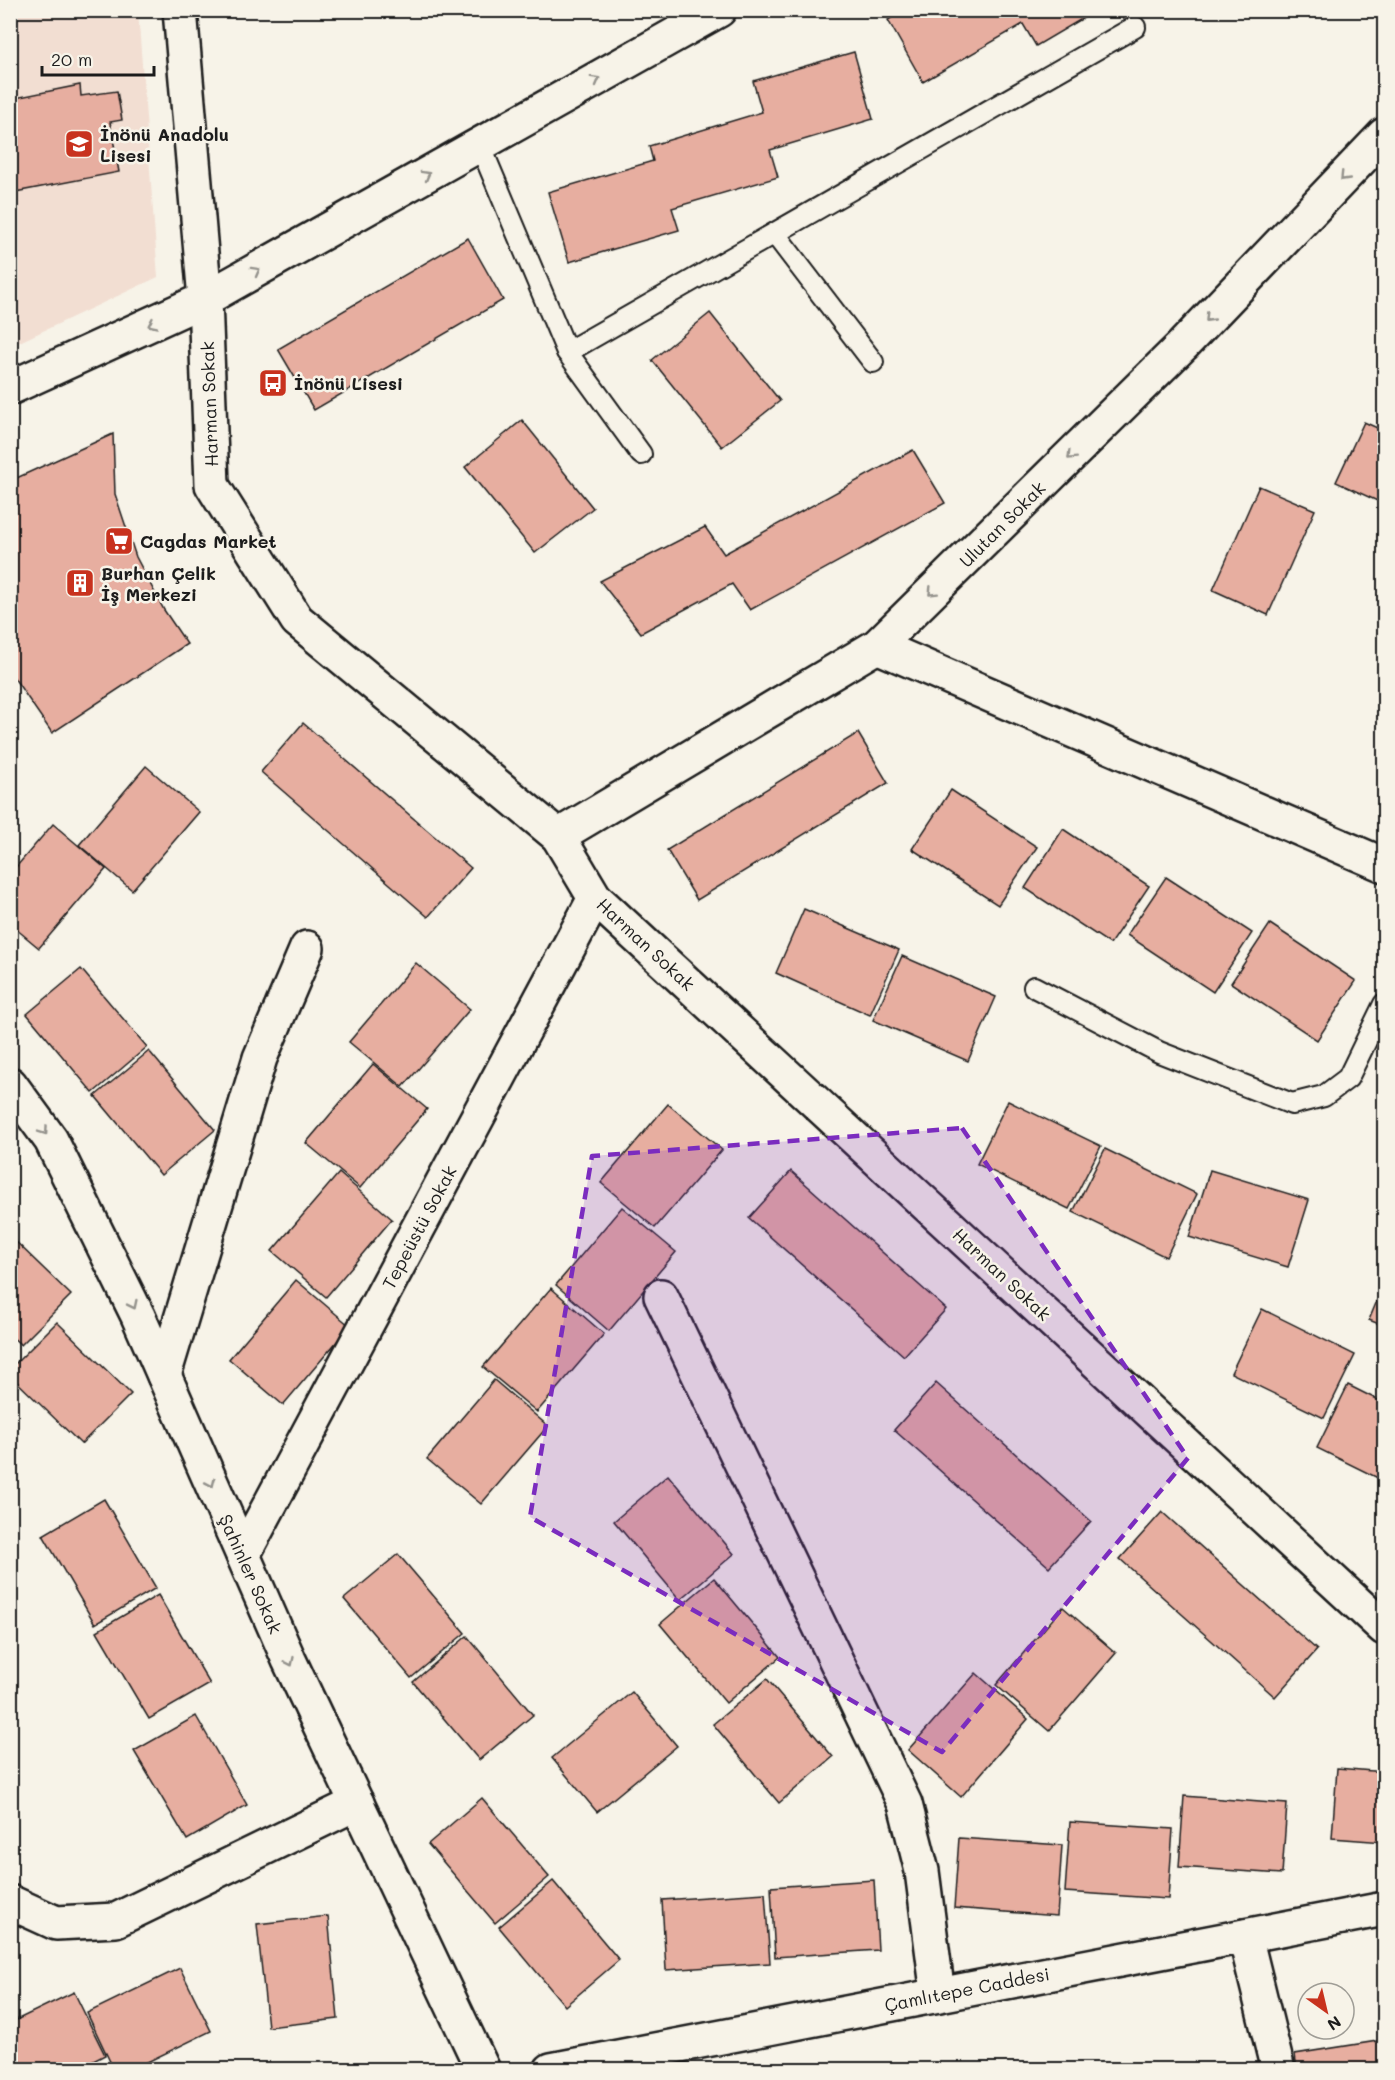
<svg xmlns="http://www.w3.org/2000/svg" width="1395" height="2080" viewBox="0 0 1395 2080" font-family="Mali,sans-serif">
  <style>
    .built { fill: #f2ded2 }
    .building { fill: #e7aea0; stroke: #1c1c1c; stroke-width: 1.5 }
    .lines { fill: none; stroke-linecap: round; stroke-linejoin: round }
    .lane-casing { stroke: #1c1c1c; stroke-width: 24 }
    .street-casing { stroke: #1c1c1c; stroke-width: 38 }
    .secondary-casing { stroke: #1c1c1c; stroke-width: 38 }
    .lane { stroke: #f7f3e8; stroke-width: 20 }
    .street { stroke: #f7f3e8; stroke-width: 33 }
    .secondary { stroke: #f7f3e8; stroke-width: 33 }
    .oneway { stroke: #94928c }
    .marked { fill: #7b2cbf; fill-opacity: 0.2; stroke: #7b2cbf; stroke-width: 4.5; stroke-dasharray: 12 8; stroke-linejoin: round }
    .labels { text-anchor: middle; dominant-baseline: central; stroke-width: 5; stroke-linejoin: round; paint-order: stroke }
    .poi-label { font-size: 18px; font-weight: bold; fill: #1c1c1c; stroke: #f7f3e8; text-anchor: start }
    .street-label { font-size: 18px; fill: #1c1c1c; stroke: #f7f3e8 }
  </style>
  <rect width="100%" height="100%" fill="#f7f3e8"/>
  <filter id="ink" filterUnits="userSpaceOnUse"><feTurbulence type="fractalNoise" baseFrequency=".0167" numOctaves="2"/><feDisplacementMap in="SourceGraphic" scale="12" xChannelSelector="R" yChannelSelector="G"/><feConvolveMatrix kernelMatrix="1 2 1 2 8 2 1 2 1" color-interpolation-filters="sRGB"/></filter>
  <g filter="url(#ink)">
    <path class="built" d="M10 11H138L158 277 11 346Z"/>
    <g class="building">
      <path d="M904 10H1097L1036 46 1023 24 923 82 888 20Z"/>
      <path d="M854 52 873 119 770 150 778 177 672 208 679 230 569 262 548 192 653 161 649 146 762 112 753 81Z"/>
      <path d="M80 85 81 96 117 91 122 120 110 122 119 172 10 193V99Z"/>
      <path d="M468 238 503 300 314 410 278 349Z"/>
      <path d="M710 313 780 401 722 447 652 360Z"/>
      <path d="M522 420 593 508 535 553 465 467Z"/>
      <path d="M1364 422 1384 431V504L1336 482Z"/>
      <path d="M113 434 115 494 136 557 164 610 187 644 52 733 10 672V481Z"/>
      <path d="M913 450 945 503 750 610 732 584 641 633 600 581 705 527 724 554Z"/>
      <path d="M1259 486 1315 510 1268 615 1213 590Z"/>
      <path d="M303 723 471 868 428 917 261 772Z"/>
      <path d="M858 733 888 783 697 900 667 850Z"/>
      <path d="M146 766 199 812 132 890 79 845Z"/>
      <path d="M951 790 1037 847 998 905 912 849Z"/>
      <path d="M53 824 106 869 39 948 10 924V874Z"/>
      <path d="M1063 829 1149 886 1110 944 1025 888Z"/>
      <path d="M1166 877 1252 933 1213 992 1127 935Z"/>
      <path d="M804 909 899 950 870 1015 776 973Z"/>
      <path d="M1270 924 1356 981 1317 1040 1231 983Z"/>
      <path d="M902 956 996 997 968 1061 873 1020Z"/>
      <path d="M416 963 470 1009 403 1087 349 1042Z"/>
      <path d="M81 969 147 1047 93 1093 27 1014Z"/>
      <path d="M149 1051 215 1130 161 1175 95 1096Z"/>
      <path d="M373 1064 427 1109 360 1188 306 1143Z"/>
      <path d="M1008 1101 1101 1146 1069 1209 977 1164Z"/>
      <path d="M668 1104 722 1150 655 1228 601 1183Z"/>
      <path d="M1105 1149 1197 1194 1166 1257 1073 1212Z"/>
      <path d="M1210 1170 1309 1200 1288 1267 1189 1237Z"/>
      <path d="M791 1171 946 1309 904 1356 749 1218Z"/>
      <path d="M339 1173 392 1219 326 1297 272 1251Z"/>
      <path d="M622 1207 676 1252 609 1331 556 1285Z"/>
      <path d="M10 1236 71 1295 21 1345 10 1335Z"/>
      <path d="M296 1280 350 1326 283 1405 229 1359Z"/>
      <path d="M1384 1284V1326L1369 1320Z"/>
      <path d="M551 1288 604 1334 537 1412 483 1367Z"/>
      <path d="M1262 1309 1355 1355 1324 1418 1231 1373Z"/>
      <path d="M57 1322 131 1394 81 1444 10 1375V1369Z"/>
      <path d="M494 1380 548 1426 481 1504 427 1459Z"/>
      <path d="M936 1383 1091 1521 1049 1567 894 1430Z"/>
      <path d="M1348 1385 1384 1403V1481L1317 1448Z"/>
      <path d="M668 1475 734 1554 680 1600 614 1521Z"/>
      <path d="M104 1499 156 1588 95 1624 43 1535Z"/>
      <path d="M1162 1512 1317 1650 1275 1697 1120 1559Z"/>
      <path d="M398 1554 465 1633 411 1678 344 1599Z"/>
      <path d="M714 1578 780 1657 726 1703 660 1624Z"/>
      <path d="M158 1595 210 1684 149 1719 97 1631Z"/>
      <path d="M1063 1607 1116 1653 1049 1731 996 1685Z"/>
      <path d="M467 1636 533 1715 479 1760 413 1682Z"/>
      <path d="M976 1673 1028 1719 961 1797 908 1750Z"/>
      <path d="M767 1679 833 1757 779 1803 713 1724Z"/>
      <path d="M632 1692 677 1746 597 1812 552 1758Z"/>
      <path d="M196 1716 247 1805 187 1840 134 1751Z"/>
      <path d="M1337 1768 1384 1772V1842L1332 1838Z"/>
      <path d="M1184 1796 1287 1804 1282 1874 1179 1867Z"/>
      <path d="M482 1798 549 1877 495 1923 428 1844Z"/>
      <path d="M1070 1822 1173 1829 1168 1899 1065 1892Z"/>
      <path d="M959 1838 1062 1845 1057 1916 954 1908Z"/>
      <path d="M874 1880 878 1950 775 1957 771 1887Z"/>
      <path d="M553 1881 619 1960 565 2006 499 1927Z"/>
      <path d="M765 1893 770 1963 666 1970 662 1900Z"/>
      <path d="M328 1916 338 2019 268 2027 257 1924Z"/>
      <path d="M180 1968 211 2031 131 2070H114L87 2013Z"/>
      <path d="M74 1992 105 2055 76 2070H10V2023Z"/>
      <path d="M1384 2040V2070H1297L1295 2054Z"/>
    </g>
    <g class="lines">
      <g class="lane-casing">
        <g id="lane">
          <path d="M480 145 567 352 641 454"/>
          <path d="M775 234 873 362"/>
          <path d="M567 352 1135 27"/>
          <path d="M1034 987 1159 1052 1292 1104 1324 1096 1348 1078 1384 1004"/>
        </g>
      </g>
      <g class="street-casing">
        <g id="street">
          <path d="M205 299 719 10"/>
          <path d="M877 646 1384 865"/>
          <path d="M558 836 877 646 1183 345 1384 135"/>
          <path d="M10 1084 51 1140 138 1316 289 1660 483 2070"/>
          <path d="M661 1296 905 1804 922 1871 938 1995"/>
          <path d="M164 1375 260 1058 307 948"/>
          <path d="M243 1555 595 898"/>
          <path d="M10 1902 56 1923 116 1920 357 1803"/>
          <path d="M1245 1936 1278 2070"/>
        </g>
      </g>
      <g class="secondary-casing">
        <g id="secondary">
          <path d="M180 10 205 299 212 485 297 620 558 836 595 898 1384 1628"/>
          <path d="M10 388 205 299"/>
          <path d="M551 2070 1384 1909"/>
        </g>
      </g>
      <use href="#lane" class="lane"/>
      <use href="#street" class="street"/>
      <use href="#secondary" class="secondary"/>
    </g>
    <defs><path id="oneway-chevron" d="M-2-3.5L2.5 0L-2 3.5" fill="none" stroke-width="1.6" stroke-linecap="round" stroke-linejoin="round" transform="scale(1.5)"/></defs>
    <g class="oneway">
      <use href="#oneway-chevron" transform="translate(596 80) rotate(-29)"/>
      <use href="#oneway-chevron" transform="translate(426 175) rotate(-29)"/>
      <use href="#oneway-chevron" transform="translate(1344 177) rotate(134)"/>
      <use href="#oneway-chevron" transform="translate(256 271) rotate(-29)"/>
      <use href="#oneway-chevron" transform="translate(1209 318) rotate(134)"/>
      <use href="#oneway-chevron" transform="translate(152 324) rotate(155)"/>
      <use href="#oneway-chevron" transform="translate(1071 456) rotate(135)"/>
      <use href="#oneway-chevron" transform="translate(932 592) rotate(135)"/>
      <use href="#oneway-chevron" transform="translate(44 1131) rotate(55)"/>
      <use href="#oneway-chevron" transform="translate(133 1305) rotate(64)"/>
      <use href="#oneway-chevron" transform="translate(211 1483) rotate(66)"/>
      <use href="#oneway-chevron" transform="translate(290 1662) rotate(65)"/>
    </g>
  </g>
  <path class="marked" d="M962 1128 1188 1458 942 1752 530 1517 592 1156Z"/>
  <defs>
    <g id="school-square" transform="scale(1.5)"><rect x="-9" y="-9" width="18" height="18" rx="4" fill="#c8321e" stroke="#f7f3e8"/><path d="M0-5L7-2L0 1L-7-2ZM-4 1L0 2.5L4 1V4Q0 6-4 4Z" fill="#fff"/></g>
    <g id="bus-square" transform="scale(1.5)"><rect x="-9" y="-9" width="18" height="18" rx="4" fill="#c8321e" stroke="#f7f3e8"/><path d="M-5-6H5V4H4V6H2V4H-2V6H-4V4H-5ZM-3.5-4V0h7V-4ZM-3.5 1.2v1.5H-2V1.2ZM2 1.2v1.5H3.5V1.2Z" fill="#fff"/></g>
    <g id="supermarket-square" transform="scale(1.5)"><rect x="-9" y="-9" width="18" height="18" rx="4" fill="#c8321e" stroke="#f7f3e8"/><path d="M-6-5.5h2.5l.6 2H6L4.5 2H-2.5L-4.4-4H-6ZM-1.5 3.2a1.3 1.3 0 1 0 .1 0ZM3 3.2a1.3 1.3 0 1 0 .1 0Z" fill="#fff"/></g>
    <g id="building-square" transform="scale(1.5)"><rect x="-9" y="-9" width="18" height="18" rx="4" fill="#c8321e" stroke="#f7f3e8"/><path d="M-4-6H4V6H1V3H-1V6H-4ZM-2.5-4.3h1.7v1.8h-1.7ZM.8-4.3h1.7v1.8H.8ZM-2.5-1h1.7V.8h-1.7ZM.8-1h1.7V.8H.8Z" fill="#fff"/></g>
  </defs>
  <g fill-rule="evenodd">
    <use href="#school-square" x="79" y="144"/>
    <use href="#bus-square" x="273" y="383"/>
    <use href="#supermarket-square" x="119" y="541"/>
    <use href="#building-square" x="80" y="583"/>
  </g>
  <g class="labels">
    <g class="poi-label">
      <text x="100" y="134">İnönü Anadolu<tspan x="100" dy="21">Lisesi</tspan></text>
      <text x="294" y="383">İnönü Lisesi</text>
      <text x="140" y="541">Cagdas Market</text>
      <text x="101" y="573">Burhan Çelik<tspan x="101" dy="21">İş Merkezi</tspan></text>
    </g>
    <g class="street-label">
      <text transform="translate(209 404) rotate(-92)">Harman Sokak</text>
      <text transform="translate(1002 524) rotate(-45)">Ulutan Sokak</text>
      <text transform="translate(646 944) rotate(43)">Harman Sokak</text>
      <text transform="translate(419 1227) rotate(-62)">Tepeüstü Sokak</text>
      <text transform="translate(1002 1274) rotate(43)">Harman Sokak</text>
      <text transform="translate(251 1574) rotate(66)">Şahinler Sokak</text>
      <text transform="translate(967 1989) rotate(-11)">Çamlıtepe Caddesi</text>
    </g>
  </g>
  <rect width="1395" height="2080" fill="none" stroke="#f7f3e8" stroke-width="36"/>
  <rect x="18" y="18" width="1359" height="2044" fill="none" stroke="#1c1c1c" stroke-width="2" filter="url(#ink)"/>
  <g transform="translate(1326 2011) rotate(146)"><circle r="28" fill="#f7f3e8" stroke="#9f9d96" stroke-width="1.5"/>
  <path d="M0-4.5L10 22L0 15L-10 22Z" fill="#c8321e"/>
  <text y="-9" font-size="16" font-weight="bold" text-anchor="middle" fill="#1c1c1c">N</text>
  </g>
  <path d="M42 66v9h112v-9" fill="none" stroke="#1c1c1c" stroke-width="3"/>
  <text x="51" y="66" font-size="18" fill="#1c1c1c" stroke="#f7f3e8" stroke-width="4.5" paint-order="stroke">20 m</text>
</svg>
